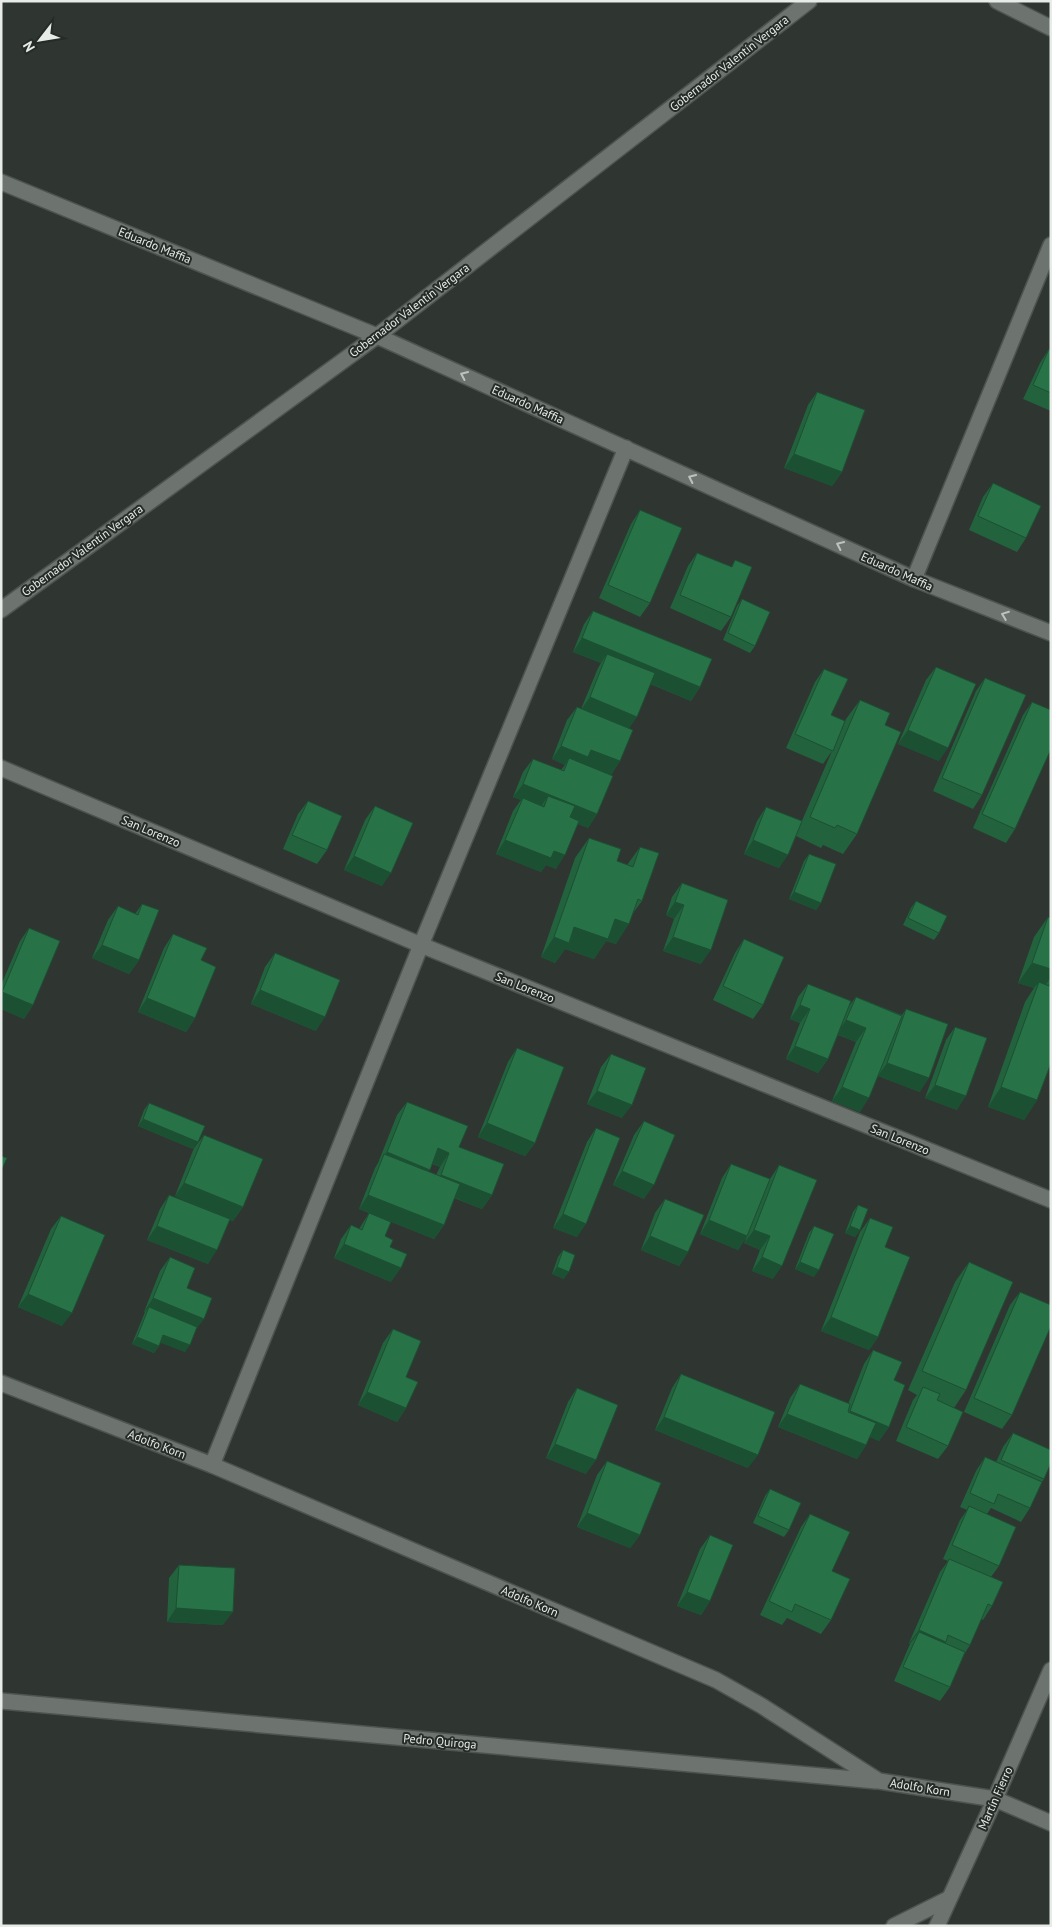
<svg xmlns="http://www.w3.org/2000/svg" width="1052" height="1927" viewBox="0 0 1052 1927" font-family="'PT Sans',sans-serif">
  <style>
    .lines { fill: none; stroke-linecap: round; stroke-linejoin: round }
    .minor-casing { stroke: #4d534f; stroke-width: 18 }
    .minor { stroke: #6d746f; stroke-width: 15 }
    .wall { fill: #22623d; fill-rule: evenodd }
    .shaded-wall { fill: #1c5032 }
    .building { fill: #287247; stroke: #1c5032 }
    .oneway { stroke: #bdc2be }
    .labels { text-anchor: middle; dominant-baseline: central; stroke-width: 4; stroke-linejoin: round; paint-order: stroke }
    .street-label { font-size: 12px; fill: #e8ece9; stroke: #252b27 }
  </style>
  <rect width="100%" height="100%" fill="#2f3531"/>
  <g class="lines">
    <g class="minor-casing">
      <g id="minor">
        <path d="M997 1 1051 28"/>
        <path d="M1 182 377 336 914 579 1051 633"/>
        <path d="M914 579 1051 245"/>
        <path d="M1 610 377 336 809 1"/>
        <path d="M1 768 421 945 1051 1200"/>
        <path d="M1 1383 212 1465 716 1680 762 1706 879 1781 995 1799 1051 1823"/>
        <path d="M212 1465 421 945 626 448"/>
        <path d="M1 1701 876 1781"/>
        <path d="M894 1926 948 1899"/>
        <path d="M937 1926 995 1799 1051 1670"/>
      </g>
    </g>
    <use href="#minor" class="minor"/>
  </g>
  <g class="wall">
    <path d="M1049 349 1051 350V411L1023 399 1040 363Z"/>
    <path d="M817 392 842 472 832 486 784 468 808 405Z"/>
    <path d="M993 483 1026 538 1017 552 969 530 983 497Z"/>
    <path d="M640 510 650 603 640 617 599 598 631 524Z"/>
    <path d="M697 553 731 567 735 560 731 617 721 631 670 608 688 566Z"/>
    <path d="M742 599 755 646 750 653 723 640 737 606Z"/>
    <path d="M593 611 700 687 691 701 650 684 629 728 620 761 611 775 597 814 588 828 578 824 556 869 546 865 541 872 496 854 513 811 521 800 513 797 523 772 533 759 561 770 565 765 552 759 567 720 577 707 581 709 598 668 601 663 573 652 584 624Z"/>
    <path d="M936 667 939 761 898 744 926 680Z"/>
    <path d="M824 669 831 715 839 736 846 719 860 700 885 725 857 834 843 854 823 845 821 848 796 836 779 868 744 854 757 821 766 807 798 830 832 751 823 764 786 748 815 682Z"/>
    <path d="M985 678 982 795 973 809 933 791 976 691Z"/>
    <path d="M1032 702 1015 829 1006 843 973 828 1023 715Z"/>
    <path d="M308 801 327 850 317 864 283 849 298 814Z"/>
    <path d="M375 806 382 886 344 870 365 820Z"/>
    <path d="M589 838 617 861 627 865 640 847 642 901 633 913 616 944 606 941 594 959 565 949 555 963 541 957 575 858Z"/>
    <path d="M809 854 821 903 816 910 789 899 804 861Z"/>
    <path d="M682 883 701 964 663 951 674 919 666 915 672 897Z"/>
    <path d="M916 901 939 933 934 940 903 925 911 908Z"/>
    <path d="M142 904 139 960 129 974 92 958 108 920 118 906 135 914Z"/>
    <path d="M1048 917 1051 918V1063L1037 1100 1024 1120 988 1107 1025 1002 1034 988 1018 983 1034 937Z"/>
    <path d="M29 928 33 1005 24 1019 1 1009V985L20 941Z"/>
    <path d="M173 934 201 960 195 1018 186 1032 138 1012 164 948Z"/>
    <path d="M744 939 763 1005 753 1019 713 1000 735 953Z"/>
    <path d="M275 953 316 1031 251 1004 265 967Z"/>
    <path d="M808 984 849 1006 856 997 902 1015 906 1009 920 1092 878 1076 860 1112 832 1101 856 1042 838 1035 828 1059 818 1073 786 1059 800 1023 790 1019 798 997Z"/>
    <path d="M955 1027 957 1110 925 1098 946 1040Z"/>
    <path d="M517 1048 535 1143 525 1156 478 1137 508 1062Z"/>
    <path d="M611 1054 622 1118 587 1104 601 1067Z"/>
    <path d="M407 1102 459 1147 492 1195 482 1209 454 1198 444 1225 434 1239 359 1209 375 1168 378 1163 397 1115ZM432 1164 440 1167 436 1175 428 1172Z"/>
    <path d="M149 1103 193 1149 138 1126 144 1110Z"/>
    <path d="M644 1121V1199L613 1185 634 1135Z"/>
    <path d="M596 1128 577 1237 553 1228 587 1142Z"/>
    <path d="M204 1135 243 1207 233 1221 230 1220 208 1264 147 1240 160 1209 169 1195 211 1212 175 1196 194 1148Z"/>
    <path d="M731 1164 770 1179 779 1165 773 1279 752 1271 760 1250 744 1243 747 1236 738 1250 700 1234 722 1178Z"/>
    <path d="M665 1199 688 1252 679 1266 641 1250 655 1213Z"/>
    <path d="M858 1205 860 1230 855 1237 845 1233 853 1212Z"/>
    <path d="M369 1213 385 1236 390 1247 391 1282 334 1258 341 1239 351 1225 359 1229Z"/>
    <path d="M61 1216 62 1326 18 1307 51 1229Z"/>
    <path d="M870 1218 885 1247 878 1337 869 1350 821 1331 860 1232Z"/>
    <path d="M814 1226V1277L795 1269 809 1233Z"/>
    <path d="M563 1250 564 1279 552 1274 558 1257Z"/>
    <path d="M170 1257 187 1288 195 1331 185 1352 160 1342 159 1346 154 1353 132 1344 145 1312H144L160 1271Z"/>
    <path d="M969 1262 966 1390 954 1408 948 1446 938 1459 896 1441 913 1400 917 1395 908 1390 955 1282Z"/>
    <path d="M1020 1292 1012 1415 1002 1429 964 1412 1010 1305Z"/>
    <path d="M393 1329 406 1377V1408L397 1422 358 1405 383 1343Z"/>
    <path d="M873 1350 894 1380 889 1427 879 1441 870 1437 866 1445 857 1459 778 1427 790 1398 800 1384 848 1404 864 1364Z"/>
    <path d="M681 1374 748 1468 655 1430 672 1388Z"/>
    <path d="M577 1388 586 1474 546 1458 568 1402Z"/>
    <path d="M1013 1433 1044 1479 1042 1482 1030 1508 1021 1522 991 1508 987 1514 999 1566 991 1577 992 1606 983 1620 981 1619 970 1645 965 1653 950 1687 940 1701 894 1681 910 1644 909 1643 940 1572 948 1561 943 1559 960 1520 967 1510 960 1507 976 1471 985 1457 996 1462 1003 1447Z"/>
    <path d="M607 1461 640 1535 630 1548 577 1527 597 1475Z"/>
    <path d="M770 1489 789 1530 784 1537 753 1523 765 1496Z"/>
    <path d="M810 1514 832 1571 831 1620 821 1634 787 1618 782 1625 760 1615 801 1527Z"/>
    <path d="M710 1535V1601L701 1615 677 1606 700 1549Z"/>
    <path d="M179 1565 223 1625 167 1622 169 1578Z"/>
  </g>
  <g class="shaded-wall">
    <path d="M794 454 842 472 832 486 784 468Z"/>
    <path d="M582 638 700 687 691 701 603 664 607 654 601 663 573 652Z"/>
    <path d="M590 697 637 717 628 730 580 711Z"/>
    <path d="M908 730 948 748 939 761 898 744Z"/>
    <path d="M561 746 591 750 620 761 611 775 569 758 565 765 552 759Z"/>
    <path d="M523 784 597 814 588 828 542 809 548 796 540 808 523 798 521 800 513 797Z"/>
    <path d="M505 840 554 851 565 855 556 869 546 865 541 872 496 854Z"/>
    <path d="M753 840 788 855 779 868 744 854Z"/>
    <path d="M354 856 391 873 382 886 344 870Z"/>
    <path d="M794 892 821 903 816 910 789 899Z"/>
    <path d="M675 902 684 905 674 919 666 915Z"/>
    <path d="M615 919 629 924 616 944 606 941 594 959 565 949 555 963 541 957 554 937 574 927Z"/>
    <path d="M673 937 711 950 701 964 663 951Z"/>
    <path d="M102 945 139 960 129 974 92 958Z"/>
    <path d="M1032 963 1051 969V977L1041 991 1039 982 1034 988 1018 983Z"/>
    <path d="M260 990 325 1017 316 1031 251 1004Z"/>
    <path d="M2 992 33 1005 24 1019 1 1009V993Z"/>
    <path d="M147 998 195 1018 186 1032 138 1012Z"/>
    <path d="M800 1005 810 1009 800 1023 790 1019Z"/>
    <path d="M846 1020 866 1028 856 1042 836 1034Z"/>
    <path d="M795 1046 828 1059 818 1073 786 1059Z"/>
    <path d="M887 1063 929 1078 920 1092 878 1076Z"/>
    <path d="M935 1085 966 1096 957 1110 925 1098Z"/>
    <path d="M842 1087 869 1098 860 1112 832 1101Z"/>
    <path d="M1001 1087 1037 1100 1024 1120 988 1107Z"/>
    <path d="M597 1091 632 1105 622 1118 587 1104Z"/>
    <path d="M143 1119 198 1142 193 1149 138 1126Z"/>
    <path d="M487 1123 535 1143 525 1156 478 1137Z"/>
    <path d="M438 1148 449 1153 440 1167 428 1162Z"/>
    <path d="M387 1152 430 1170 420 1183 383 1157Z"/>
    <path d="M622 1171 654 1185 644 1199 613 1185Z"/>
    <path d="M441 1175 492 1195 482 1209 431 1188Z"/>
    <path d="M184 1183 243 1207 233 1221 175 1196Z"/>
    <path d="M368 1195 444 1225 434 1239 359 1209Z"/>
    <path d="M563 1214 586 1224 577 1237 553 1228Z"/>
    <path d="M709 1220 747 1236 738 1250 700 1234Z"/>
    <path d="M157 1226 217 1250 208 1264 147 1240Z"/>
    <path d="M850 1226 860 1230 855 1237 845 1233Z"/>
    <path d="M754 1230 770 1236 760 1250 744 1243Z"/>
    <path d="M650 1236 688 1252 679 1266 641 1250Z"/>
    <path d="M344 1244 401 1268 391 1282 334 1258Z"/>
    <path d="M762 1257 782 1266 773 1279 752 1271Z"/>
    <path d="M800 1262 819 1270 814 1277 795 1269Z"/>
    <path d="M557 1267 569 1272 564 1279 552 1274Z"/>
    <path d="M28 1294 72 1313 62 1326 18 1307Z"/>
    <path d="M153 1298 204 1319 194 1332 149 1307 145 1312H144Z"/>
    <path d="M831 1317 878 1337 869 1350 821 1331Z"/>
    <path d="M163 1335 190 1345 185 1352 158 1342Z"/>
    <path d="M137 1337 159 1346 154 1353 132 1344Z"/>
    <path d="M367 1392 406 1408 397 1422 358 1405Z"/>
    <path d="M850 1411 889 1427 879 1441 840 1425Z"/>
    <path d="M787 1414 866 1445 857 1459 778 1427Z"/>
    <path d="M664 1417 758 1455 748 1468 655 1430Z"/>
    <path d="M555 1444 596 1460 586 1474 546 1458Z"/>
    <path d="M587 1513 640 1535 630 1548 577 1527Z"/>
    <path d="M687 1592 710 1601 701 1615 677 1606Z"/>
    <path d="M176 1608 233 1612 223 1625 167 1622Z"/>
    <path d="M919 1630 946 1642 936 1655 919 1632 910 1644 909 1643Z"/>
  </g>
  <g class="building">
    <path d="M1049 349 1051 350V393L1033 385Z"/>
    <path d="M817 392 865 410 842 472 794 454Z"/>
    <path d="M993 483 1041 506 1026 538 978 516Z"/>
    <path d="M640 510 682 528 650 603 608 585Z"/>
    <path d="M697 553 732 567 735 560 752 567 731 617 680 595Z"/>
    <path d="M742 599 770 612 755 646 728 633Z"/>
    <path d="M593 611 712 659 700 687 582 638Z"/>
    <path d="M607 654 655 673 637 717 590 697Z"/>
    <path d="M936 667 976 684 948 748 908 730Z"/>
    <path d="M824 669 848 679 831 715 845 721 833 751 795 734Z"/>
    <path d="M985 678 1026 695 982 795 942 778Z"/>
    <path d="M860 700 890 713 885 725 901 732 857 834 837 825 835 828 810 817Z"/>
    <path d="M1032 702 1051 710V749L1015 829 982 814Z"/>
    <path d="M577 707 633 730 620 761 591 750 588 757 561 746Z"/>
    <path d="M569 758 613 776 597 814 523 784 533 759 564 771Z"/>
    <path d="M548 796 575 806 570 817 579 821 565 855 554 851 551 858 505 840 523 798 544 807Z"/>
    <path d="M308 801 342 816 327 850 292 835Z"/>
    <path d="M375 806 413 823 391 873 354 856Z"/>
    <path d="M766 807 802 821 788 855 753 840Z"/>
    <path d="M589 838 621 849 617 861 633 867 640 847 659 853 642 901 638 899 629 924 615 919 608 939 574 927 569 943 554 937Z"/>
    <path d="M809 854 836 864 821 903 794 892Z"/>
    <path d="M682 883 728 900 711 950 673 937 684 905 675 902Z"/>
    <path d="M916 901 947 916 939 933 908 918Z"/>
    <path d="M142 904 159 910 139 960 102 945 118 906 138 915Z"/>
    <path d="M1048 917 1051 918V969L1032 963Z"/>
    <path d="M29 928 60 941 33 1005 2 992Z"/>
    <path d="M173 934 207 948 201 960 216 967 195 1018 147 998Z"/>
    <path d="M744 939 784 957 763 1005 723 986Z"/>
    <path d="M275 953 340 980 325 1017 260 990Z"/>
    <path d="M1039 982 1049 986 1051 982V1063L1037 1100 1001 1087Z"/>
    <path d="M808 984 851 1001 828 1059 795 1046 810 1009 800 1005Z"/>
    <path d="M856 997 902 1016 869 1098 842 1087 866 1028 846 1020Z"/>
    <path d="M906 1009 948 1024 929 1078 887 1063Z"/>
    <path d="M955 1027 987 1038 966 1096 935 1085Z"/>
    <path d="M517 1048 564 1067 535 1143 487 1123Z"/>
    <path d="M611 1054 646 1068 632 1105 597 1091Z"/>
    <path d="M407 1102 468 1126 459 1147 504 1164 492 1195 441 1175 449 1153 438 1148 430 1170 387 1152Z"/>
    <path d="M149 1103 205 1126 198 1142 143 1119Z"/>
    <path d="M644 1121 675 1135 654 1185 622 1171Z"/>
    <path d="M596 1128 620 1138 586 1224 563 1214Z"/>
    <path d="M204 1135 263 1159 243 1207 184 1183Z"/>
    <path d="M384 1154 460 1184 444 1225 368 1195Z"/>
    <path d="M1 1156 7 1158 1 1171Z"/>
    <path d="M731 1164 770 1179 747 1236 709 1220Z"/>
    <path d="M779 1165 817 1180 782 1266 762 1257 770 1236 754 1230Z"/>
    <path d="M169 1195 230 1219 217 1250 157 1226Z"/>
    <path d="M665 1199 704 1215 688 1252 650 1236Z"/>
    <path d="M858 1205 868 1209 860 1230 850 1226Z"/>
    <path d="M369 1213 391 1222 385 1236 393 1240 390 1247 407 1254 401 1268 344 1244 351 1225 362 1230Z"/>
    <path d="M61 1216 105 1235 72 1313 28 1294Z"/>
    <path d="M870 1218 893 1227 885 1247 910 1257 878 1337 831 1317Z"/>
    <path d="M814 1226 834 1234 819 1270 800 1262Z"/>
    <path d="M563 1250 575 1255 569 1272 557 1267Z"/>
    <path d="M170 1257 195 1268 187 1288 212 1298 204 1319 153 1298Z"/>
    <path d="M969 1262 1013 1282 966 1390 922 1371Z"/>
    <path d="M1020 1292 1051 1305V1326L1012 1415 974 1398Z"/>
    <path d="M149 1307 197 1327 190 1345 163 1335 159 1346 137 1337Z"/>
    <path d="M393 1329 421 1341 406 1377 418 1382 406 1408 367 1392Z"/>
    <path d="M873 1350 902 1362 894 1380 905 1385 889 1427 850 1411Z"/>
    <path d="M681 1374 775 1412 758 1455 664 1417Z"/>
    <path d="M800 1384 850 1404 848 1412 876 1423 866 1445 787 1414Z"/>
    <path d="M923 1387 940 1394 937 1400 963 1412 948 1446 906 1427Z"/>
    <path d="M577 1388 618 1405 596 1460 555 1444Z"/>
    <path d="M1013 1433 1051 1450V1463L1044 1479 1001 1460Z"/>
    <path d="M985 1457 1042 1482 1030 1508 998 1494 994 1504 970 1493Z"/>
    <path d="M607 1461 661 1483 640 1535 587 1513Z"/>
    <path d="M770 1489 801 1503 789 1530 758 1516Z"/>
    <path d="M969 1506 1016 1527 999 1566 952 1545Z"/>
    <path d="M810 1514 850 1532 832 1571 850 1579 831 1620 795 1604 792 1612 769 1601Z"/>
    <path d="M710 1535 733 1545 710 1601 687 1592Z"/>
    <path d="M949 1559 1003 1582 992 1606 988 1604 970 1645 948 1635 946 1642 919 1630Z"/>
    <path d="M179 1565 235 1568 233 1612 176 1608Z"/>
    <path d="M919 1632 965 1652 950 1687 903 1667Z"/>
  </g>
  <defs><path id="oneway-chevron" d="M-2-3.5L2.5 0L-2 3.5" fill="none" stroke-width="1.6" stroke-linecap="round" stroke-linejoin="round" transform="scale(1.25)"/></defs>
  <g class="oneway">
    <use href="#oneway-chevron" transform="translate(464 375) rotate(-156)"/>
    <use href="#oneway-chevron" transform="translate(692 478) rotate(-155)"/>
    <use href="#oneway-chevron" transform="translate(840 545) rotate(-155)"/>
    <use href="#oneway-chevron" transform="translate(1005 615) rotate(-159)"/>
  </g>
  <g class="labels">
    <g class="street-label">
      <text transform="translate(729 63) rotate(-38)">Gobernador Valentín Vergara</text>
      <text transform="translate(155 245) rotate(22)">Eduardo Maffia</text>
      <text transform="translate(409 310) rotate(-37)">Gobernador Valentín Vergara</text>
      <text transform="translate(528 404) rotate(24)">Eduardo Maffia</text>
      <text transform="translate(82 550) rotate(-36)">Gobernador Valentín Vergara</text>
      <text transform="translate(897 571) rotate(24)">Eduardo Maffia</text>
      <text transform="translate(151 831) rotate(23)">San Lorenzo</text>
      <text transform="translate(525 987) rotate(22)">San Lorenzo</text>
      <text transform="translate(900 1139) rotate(22)">San Lorenzo</text>
      <text transform="translate(157 1444) rotate(21)">Adolfo Korn</text>
      <text transform="translate(530 1601) rotate(23)">Adolfo Korn</text>
      <text transform="translate(440 1741) rotate(5)">Pedro Quiroga</text>
      <text transform="translate(920 1787) rotate(9)">Adolfo Korn</text>
      <text transform="translate(995 1798) rotate(-66)">Martín Fierro</text>
    </g>
  </g>
  <rect width="1052" height="1927" fill="none" stroke="#e8ece9" stroke-width="5"/>
  <g transform="translate(40 40) rotate(239)" stroke="#252b27" stroke-width="4" paint-order="stroke">
  <path d="M0-4L9 19L0 12L-9 19Z" fill="#e8ece9"/>
  <text y="-8" font-size="14" font-weight="bold" text-anchor="middle" fill="#e8ece9">N</text>
  </g>
</svg>
